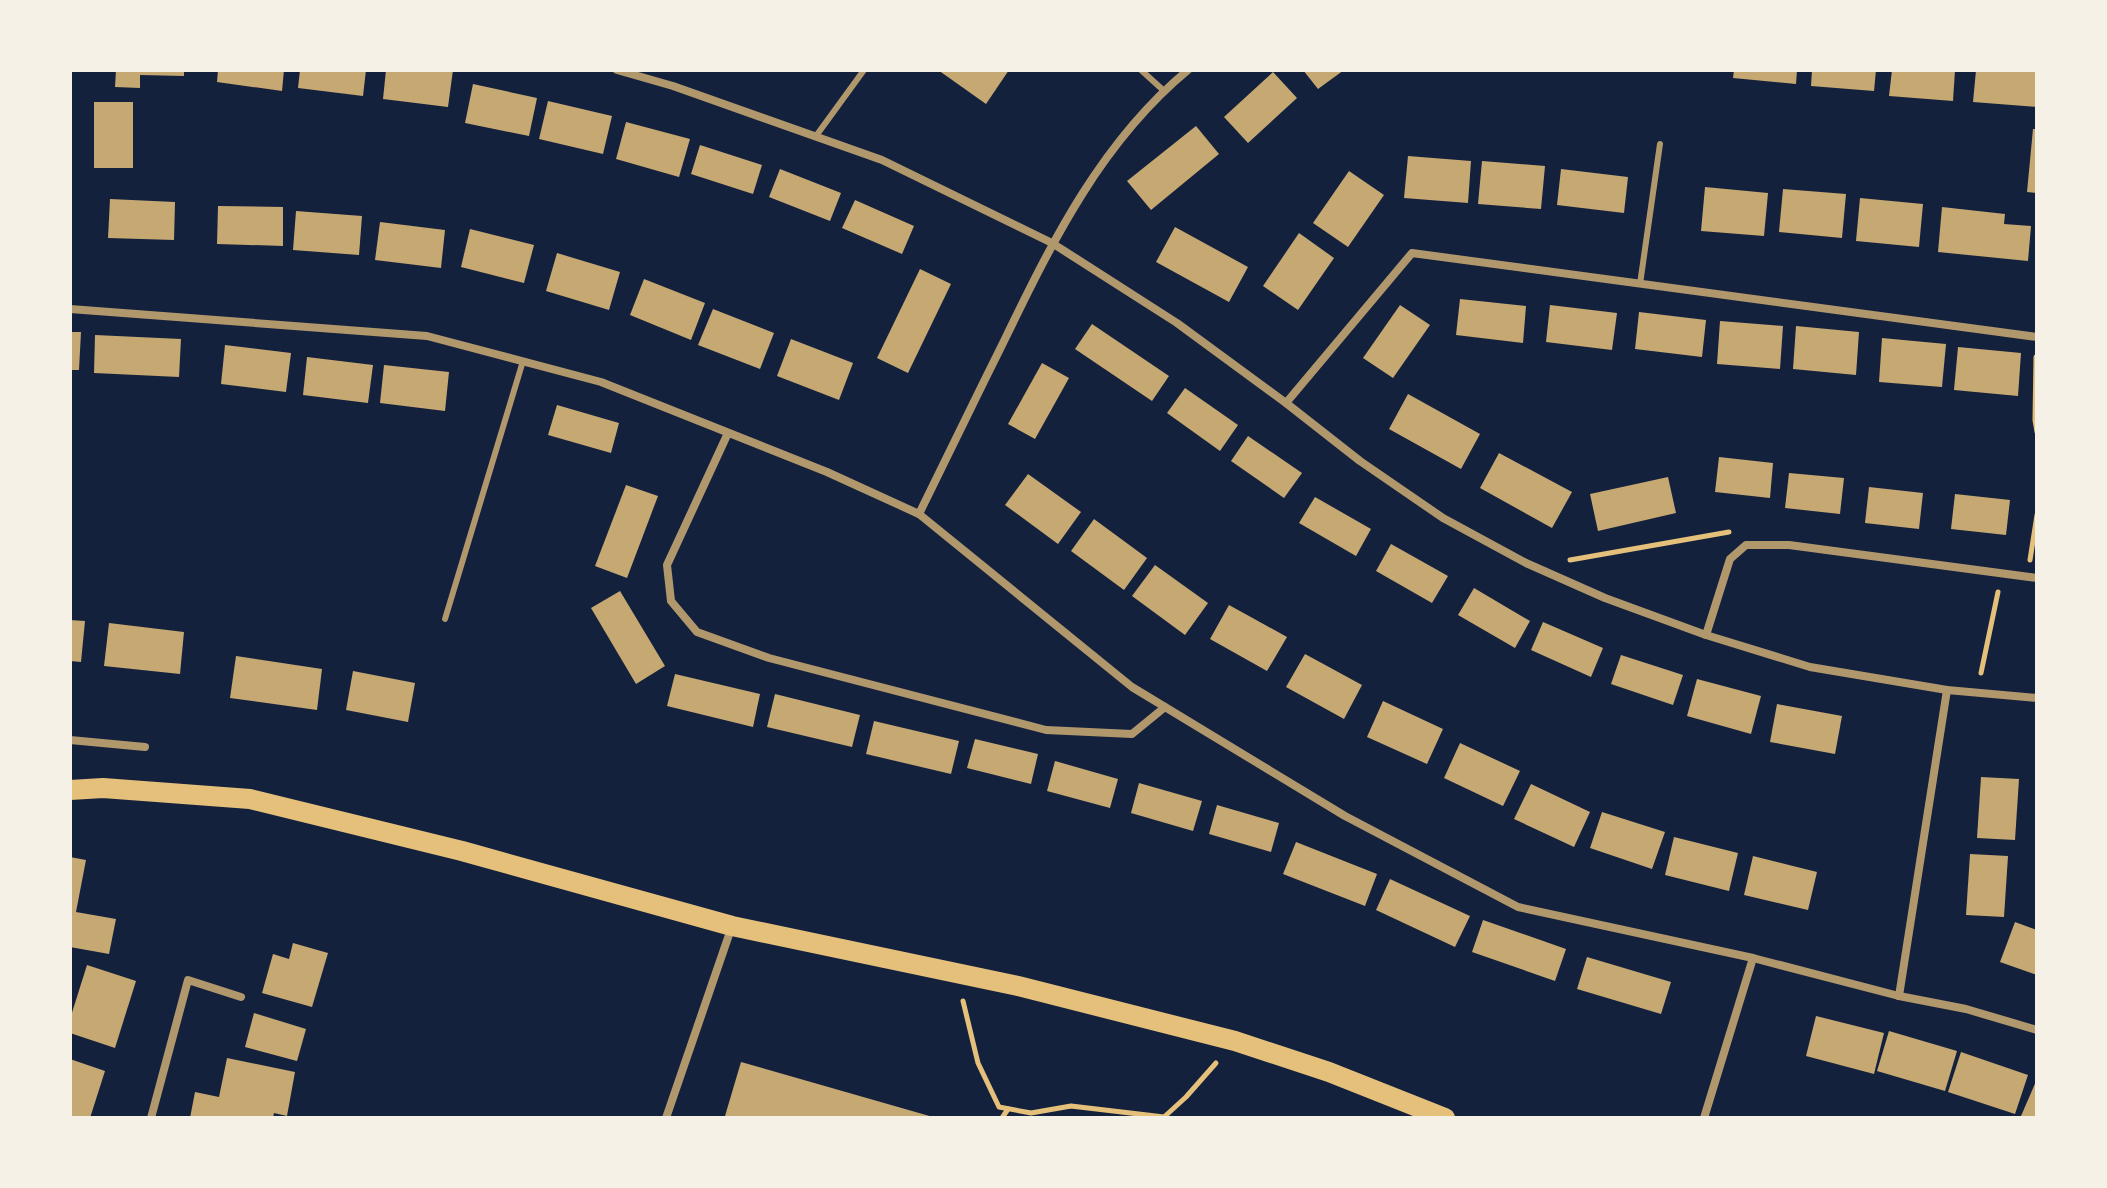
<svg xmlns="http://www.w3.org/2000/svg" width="2107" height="1188" viewBox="0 0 2107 1188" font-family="'Roboto Condensed',sans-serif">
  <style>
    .building { fill: #c6a872 }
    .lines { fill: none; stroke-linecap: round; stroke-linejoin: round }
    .path { stroke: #e5c07b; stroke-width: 5 }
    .service { stroke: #b1986c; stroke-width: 6 }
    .minor { stroke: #b1986c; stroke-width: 8 }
    .primary { stroke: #e5c07b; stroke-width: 20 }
  </style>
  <rect width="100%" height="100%" fill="#14213d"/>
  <g class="building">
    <path d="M116 70H184V76L140 75V88L115 87Z"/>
    <path d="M218 70H284L282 91 217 82Z"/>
    <path d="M300 70H366L363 96 298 88Z"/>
    <path d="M386 70H453L448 107 383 99Z"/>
    <path d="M938 70H1009L986 104Z"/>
    <path d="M1303 70H1344L1318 89Z"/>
    <path d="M1734 70H1797L1796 84 1733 78Z"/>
    <path d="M1812 70H1876L1874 91 1811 86Z"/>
    <path d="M1892 70H1955L1953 101 1889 96Z"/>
    <path d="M1976 70H2037V107L1973 102Z"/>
    <path d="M1273 72 1297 98 1248 143 1224 117Z"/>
    <path d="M473 84 537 98 529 136 465 123Z"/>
    <path d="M548 101 612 116 603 154 539 139Z"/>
    <rect x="94" y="102" width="39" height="66"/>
    <path d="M626 122 690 139 679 177 616 159Z"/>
    <path d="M1196 126 1219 154 1151 210 1127 181Z"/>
    <path d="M2033 129H2037V193L2027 192Z"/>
    <path d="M700 145 762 165 753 194 691 174Z"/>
    <path d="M1408 156 1471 161 1468 203 1404 198Z"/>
    <path d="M1482 161 1545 166 1541 209 1478 204Z"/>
    <path d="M780 169 841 193 830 221 769 197Z"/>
    <path d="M1561 169 1628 177 1624 213 1557 205Z"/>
    <path d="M1349 171 1384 195 1348 247 1313 223Z"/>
    <path d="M1705 187 1768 193 1764 236 1701 231Z"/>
    <path d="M1783 189 1846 194 1842 238 1779 232Z"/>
    <path d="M1860 198 1923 204 1919 247 1856 241Z"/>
    <path d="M110 199 175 202 174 240 108 238Z"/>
    <path d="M855 200 914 226 902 254 842 228Z"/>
    <path d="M218 206 283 207V246L217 244Z"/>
    <path d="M1942 207 2005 214 2004 224 2031 226 2028 261 1938 252Z"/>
    <path d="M296 211 362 216 359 255 293 250Z"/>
    <path d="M380 222 445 230 441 268 375 260Z"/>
    <path d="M1175 227 1248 267 1229 302 1156 262Z"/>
    <path d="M470 229 534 245 524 283 461 267Z"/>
    <path d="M1299 233 1334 258 1298 310 1263 286Z"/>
    <path d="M557 253 620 272 609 310 546 291Z"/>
    <path d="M920 269 951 284 908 373 877 358Z"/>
    <path d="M644 279 705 303 691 340 630 315Z"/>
    <path d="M1460 299 1526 306 1523 343 1456 335Z"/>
    <path d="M1400 305 1430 325 1393 378 1363 358Z"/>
    <path d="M1550 305 1617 313 1612 350 1546 342Z"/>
    <path d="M713 309 774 333 760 369 698 345Z"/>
    <path d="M1639 312 1706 320 1702 357 1635 349Z"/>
    <path d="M1720 321 1783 326 1780 369 1717 364Z"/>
    <path d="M1092 324 1169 376 1152 401 1075 349Z"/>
    <path d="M1796 326 1859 332 1856 375 1793 369Z"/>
    <path d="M70 332H81L79 370H70Z"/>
    <path d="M95 335 181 339 179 377 94 373Z"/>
    <path d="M1882 338 1946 344 1942 387 1879 382Z"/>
    <path d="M791 339 853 363 839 400 777 376Z"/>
    <path d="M225 345 291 353 286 392 221 384Z"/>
    <path d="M1958 347 2021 353 2018 396 1954 390Z"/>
    <path d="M307 357 373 365 368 403 303 395Z"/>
    <path d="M1042 363 1069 378 1035 439 1008 424Z"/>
    <path d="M384 365 449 372 445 411 380 403Z"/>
    <path d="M1185 388 1238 425 1220 451 1167 413Z"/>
    <path d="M1408 394 1480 434 1461 469 1389 429Z"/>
    <path d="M557 405 619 423 611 453 548 435Z"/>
    <path d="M1248 436 1302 473 1284 498 1231 461Z"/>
    <path d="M1499 453 1572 492 1552 528 1480 488Z"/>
    <path d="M1719 457 1773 463 1770 498 1715 492Z"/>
    <path d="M1789 473 1844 478 1840 514 1785 508Z"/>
    <path d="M1028 474 1081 512 1058 544 1005 505Z"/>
    <path d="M1668 477 1676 513 1598 531 1590 494Z"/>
    <path d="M626 485 658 496 627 578 595 566Z"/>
    <path d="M1869 487 1923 493 1919 529 1865 523Z"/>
    <path d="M1955 494 2010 500 2006 535 1951 529Z"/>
    <path d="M1315 497 1371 529 1356 556 1299 523Z"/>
    <path d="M1094 519 1147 558 1124 590 1071 551Z"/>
    <path d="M1391 544 1448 576 1432 603 1376 571Z"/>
    <path d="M1155 565 1208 603 1185 635 1132 596Z"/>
    <path d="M1474 588 1530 621 1515 648 1458 615Z"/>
    <path d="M620 591 665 666 636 684 591 608Z"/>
    <path d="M1229 605 1287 637 1267 671 1210 639Z"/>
    <path d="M70 620 85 621 81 662 70 661Z"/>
    <path d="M1543 622 1603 648 1591 677 1531 650Z"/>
    <path d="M109 623 184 632 180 674 104 666Z"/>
    <path d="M1305 654 1362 685 1344 719 1286 687Z"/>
    <path d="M1621 655 1683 675 1673 705 1611 684Z"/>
    <path d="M236 656 322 669 317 710 230 698Z"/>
    <path d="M353 671 415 683 408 722 346 710Z"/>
    <path d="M675 674 760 694 753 727 667 706Z"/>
    <path d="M1697 679 1761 696 1751 734 1687 716Z"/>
    <path d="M775 694 860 715 852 747 767 727Z"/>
    <path d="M1383 701 1443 729 1427 764 1367 737Z"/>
    <path d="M1777 704 1842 716 1835 754 1770 742Z"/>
    <path d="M874 721 959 741 951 774 866 754Z"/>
    <path d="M975 739 1038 754 1031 784 967 768Z"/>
    <path d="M1460 743 1520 771 1503 806 1444 778Z"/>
    <path d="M1055 761 1118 779 1110 808 1047 791Z"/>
    <path d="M1981 777 2019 779 2015 840 1977 838Z"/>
    <path d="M1139 783 1202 801 1193 831 1131 813Z"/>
    <path d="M1531 784 1590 812 1574 847 1514 819Z"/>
    <path d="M1217 805 1279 823 1271 852 1209 834Z"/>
    <path d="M1602 812 1665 832 1652 869 1590 848Z"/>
    <path d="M1674 837 1738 853 1729 891 1665 875Z"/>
    <path d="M1296 842 1377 874 1365 906 1283 874Z"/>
    <path d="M1970 854 2008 856 2004 917 1966 915Z"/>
    <path d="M1753 856 1817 872 1808 910 1744 895Z"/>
    <path d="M70 857 86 860 76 912 116 919 109 954 70 947Z"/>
    <path d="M1390 879 1470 916 1455 947 1376 910Z"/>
    <path d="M1483 920 1566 949 1555 981 1472 952Z"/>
    <path d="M2015 922 2037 930V975L2000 962Z"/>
    <path d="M293 943 328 953 312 1007 262 993 273 954 289 959Z"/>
    <path d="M1587 957 1671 982 1661 1014 1577 989Z"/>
    <path d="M87 965 136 981 115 1048 70 1033V1019Z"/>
    <path d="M254 1013 306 1029 297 1061 245 1047Z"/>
    <path d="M1816 1016 1884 1033 1874 1074 1806 1056Z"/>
    <path d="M1889 1031 1957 1051 1945 1091 1877 1071Z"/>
    <path d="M1961 1052 2028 1075 2015 1114 1948 1092Z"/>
    <path d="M227 1058 295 1072 287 1116 274 1113 273 1118H190L195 1092 219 1097Z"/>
    <path d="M70 1059 105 1071 90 1118H70Z"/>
    <path d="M741 1062 933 1117V1118H732L725 1116Z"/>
    <path d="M2037 1079V1118H2024L2021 1116Z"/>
  </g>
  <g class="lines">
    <g class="path">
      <path d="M2036 357 2035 420 2037 432"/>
      <path d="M1570 560 1729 532"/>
      <path d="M2030 560 2037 515"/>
      <path d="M1981 673 1998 592"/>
      <path d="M963 1001 978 1063 999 1107 1031 1113 1071 1106 1164 1117"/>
      <path d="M1002 1118 1008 1109"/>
      <path d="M1163 1118 1186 1097 1216 1063"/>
    </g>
    <g class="service">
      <path d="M1141 70 1163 90"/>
      <path d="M816 136 864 70"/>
      <path d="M1640 284 1660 144"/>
      <path d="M445 619 523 361"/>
    </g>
    <g class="minor">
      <path d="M617 70 673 86 882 160 1052 243 1177 323 1286 403 1360 461 1443 518 1526 563 1605 598 1706 635 1810 667 1947 690 2037 698"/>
      <path d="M70 309 427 336 601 382 827 472 919 514 1132 687 1345 816 1518 907 1753 958 1899 996 1966 1009 2037 1030"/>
      <path d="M1286 403 1412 253 2037 337"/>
      <path d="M728 433 667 565 671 601 697 632 769 658 1046 730 1132 734 1165 707"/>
      <path d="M919 514C948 455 976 397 1005 339 1053 240 1102 141 1188 70"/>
      <path d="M1706 635 1730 559 1746 545H1789L2037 578"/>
      <path d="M70 740 145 747"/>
      <path d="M1899 996 1947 690"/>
      <path d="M151 1118 188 980 241 997"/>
      <path d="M666 1118 732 926"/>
      <path d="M1704 1118 1753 958"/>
    </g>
    <path class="primary" d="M70 790 103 788 250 799 462 851 732 926 1018 986 1235 1041 1329 1072 1445 1118"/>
  </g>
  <rect width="2107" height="1188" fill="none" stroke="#f6f1e7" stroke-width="144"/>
</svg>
